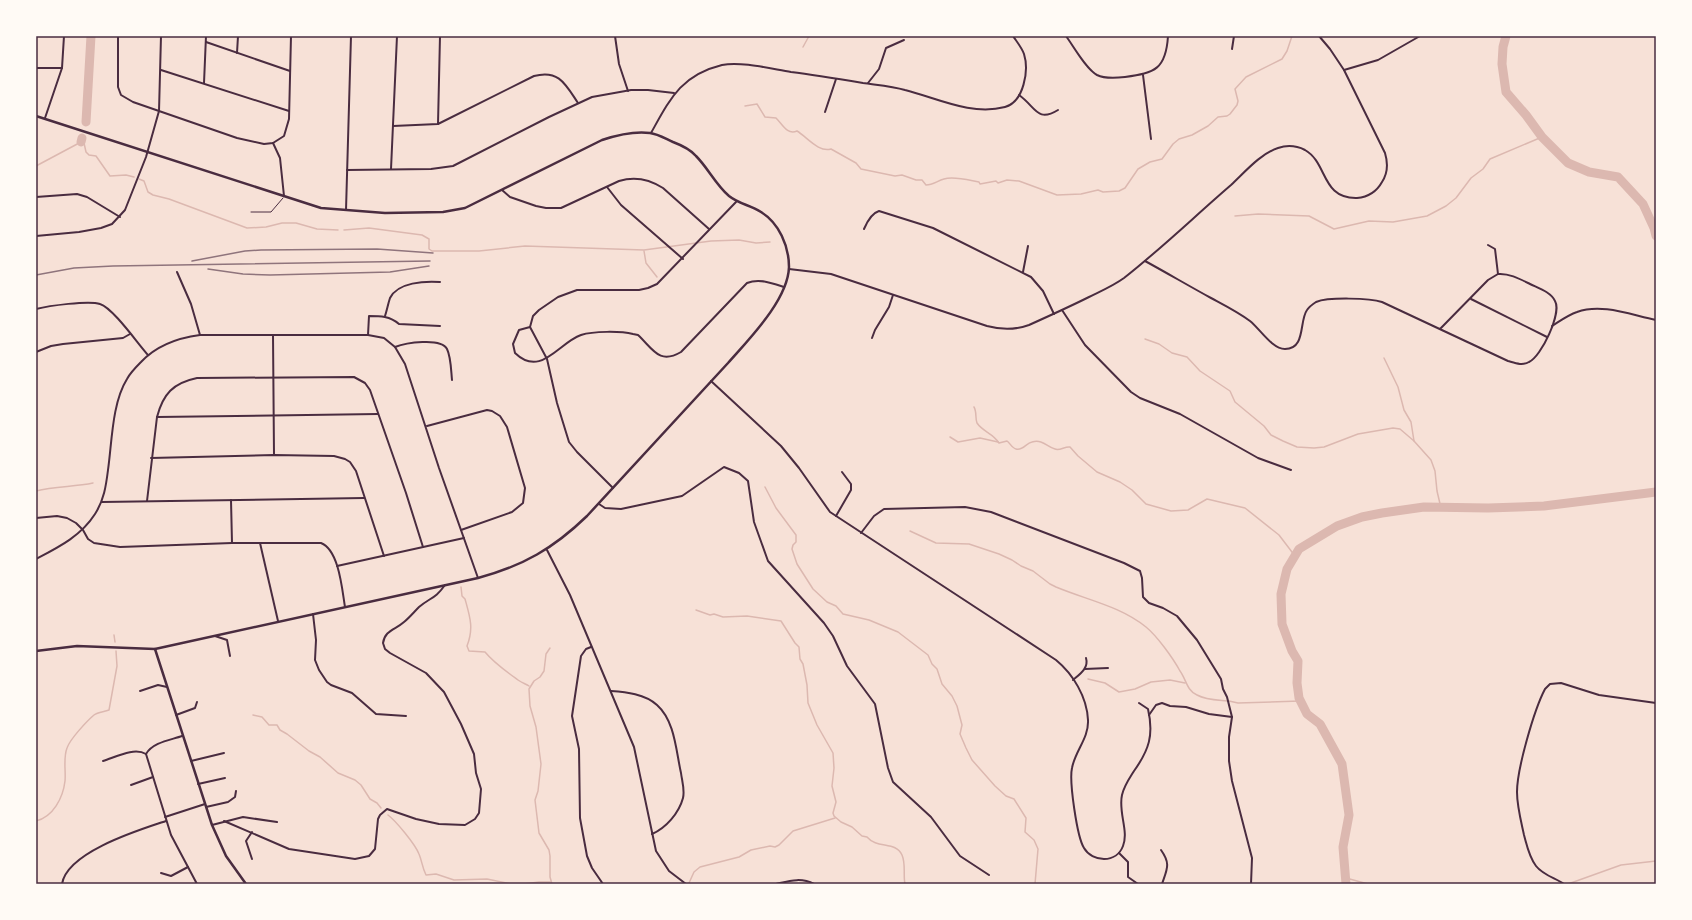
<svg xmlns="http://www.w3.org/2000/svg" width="1692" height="920" viewBox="0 0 1692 920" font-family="Montserrat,sans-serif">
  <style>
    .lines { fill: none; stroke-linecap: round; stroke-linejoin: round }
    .stream { stroke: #dcb8b0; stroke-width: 1.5 }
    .river { stroke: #dcb8b0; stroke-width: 9 }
    .service { stroke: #4a2c40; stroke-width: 1 }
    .minor { stroke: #4a2c40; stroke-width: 2 }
    .tertiary { stroke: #4a2c40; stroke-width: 2.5 }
    .rail { stroke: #8f747c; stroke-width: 1.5 }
    .neatline { fill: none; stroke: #4a2c40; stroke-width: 1.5 }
  </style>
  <rect width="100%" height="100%" fill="#f7e1d7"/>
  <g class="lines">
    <g class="stream">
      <path d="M803 47 809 36"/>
      <path d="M745 106 757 104 765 117 776 118C783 125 787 135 797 131 807 137 819 153 831 149L856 163 861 169 895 176 902 175 916 180H922L926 185C933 185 937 181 944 179 954 176 968 180 979 182L980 184 996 181 998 183 1007 180 1019 181 1057 195 1081 194 1098 190 1103 192 1119 191 1125 188 1138 169 1150 162 1162 159 1173 144 1179 139 1192 135 1208 126 1218 117 1227 116 1230 114 1237 105 1238 101 1235 89 1246 77 1282 59 1287 51 1292 36"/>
      <path d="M36 166 81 142 84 143 86 152 89 155 96 156 110 176 126 175 134 177"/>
      <path d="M139 179 144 181 148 192 153 195 169 199 247 228 266 227 282 223H296L317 229 338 230"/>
      <path d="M1235 216 1258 214 1309 216 1334 229 1369 221 1393 222 1427 216 1446 206 1456 198 1471 178 1483 169 1490 159 1542 137"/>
      <path d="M344 230 369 228 422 235 429 239V249L432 251H479L525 246 644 250 711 241 739 240 756 243 770 242"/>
      <path d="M644 251 646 263 657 277"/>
      <path d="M1145 339 1159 344 1172 353 1187 357 1200 371 1230 391 1235 402 1264 426 1271 435 1283 441 1297 447 1314 448 1324 447 1358 434 1393 428 1400 429 1414 441"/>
      <path d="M1384 358 1398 387 1404 410 1411 422 1414 441 1431 460 1435 471 1437 491 1441 508"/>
      <path d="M974 407C977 412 975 418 977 423 983 432 993 433 999 443L1007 441C1010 443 1012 448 1016 449 1023 451 1026 443 1032 442 1043 439 1047 447 1055 449 1060 451 1065 446 1070 447L1078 456 1097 472 1120 482 1132 490 1146 504 1171 511 1188 510 1207 499 1245 508 1279 535 1295 556"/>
      <path d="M950 437 958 442 980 438 998 442"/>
      <path d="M765 487 776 508 796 535V542L793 545 792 549 797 564 813 589 827 602 836 606 843 614 869 620 898 632 928 655 932 664 937 669 942 684 952 696 957 706 962 725 960 734 966 748 972 760 995 786 1006 796 1014 799 1026 818 1025 832 1034 840 1038 849 1035 884"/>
      <path d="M36 491C55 486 74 487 93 483"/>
      <path d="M910 531 936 543 969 544 999 554 1012 560 1021 566 1033 571 1050 584 1056 587C1087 600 1120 606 1146 627 1157 636 1173 658 1180 671 1186 679 1187 691 1197 695 1206 700 1217 700 1227 701"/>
      <path d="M461 587 462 596 465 599C470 617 474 628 467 646L469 651 485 652C494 663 507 672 518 680 522 683 526 684 529 686"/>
      <path d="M696 610 710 615 714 614 723 617 747 616 781 621 795 643 799 647 800 659 803 664 807 685 808 703 817 725 833 753 834 768 832 786 836 802 833 813 834 816 841 822 852 827 862 836 867 837C877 849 896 841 902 855 906 864 903 875 905 884"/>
      <path d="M114 635 115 642"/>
      <path d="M550 648 546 654 544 671 540 677 534 681 529 689 530 706 536 727 541 764 538 791 535 800 539 833 549 850 550 856V877L552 884"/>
      <path d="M1088 679 1105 683 1119 692 1135 689 1151 682 1170 680 1185 683"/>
      <path d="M1229 701 1238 703 1300 701"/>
      <path d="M253 715 262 717 269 725H277L280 730 287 734 309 751 320 757 338 773 355 780 361 785 370 799 377 803 381 808"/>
      <path d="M388 815C396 821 415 844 419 854 422 861 422 867 426 875L436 874 454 880 487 879 511 884"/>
      <path d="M36 821C53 817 63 798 65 781 66 771 63 758 67 748 70 739 87 721 94 715 98 712 104 712 109 710L117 666 116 651"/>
      <path d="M1346 878 1368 884"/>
      <path d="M689 883 694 872 700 867 739 857 751 850 770 846 775 847 779 845 793 831 835 818"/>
      <path d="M524 884 539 882H551"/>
      <path d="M1568 884 1621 865 1656 861"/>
    </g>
    <g class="river">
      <path d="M1506 36 1503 47 1502 64 1506 92 1526 115 1542 137 1568 163 1589 172 1618 177 1643 204 1654 228 1656 236"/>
      <path d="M86 122 91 36"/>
      <path d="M81 142 82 138"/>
      <path d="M1346 884 1343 847 1349 815 1342 764 1320 724 1307 714 1299 698 1297 683 1298 661 1292 651 1282 624 1281 594 1287 569 1299 549 1337 526 1362 517 1382 513 1424 507 1488 508 1544 506 1656 492"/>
    </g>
    <path class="service" d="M251 212H271L283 198"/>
    <g class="minor">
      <path d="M118 36V87L121 95 133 102 237 138 264 144 273 143 284 136 289 119 291 36"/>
      <path d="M615 36 619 64 628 91"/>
      <path d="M1066 36C1074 47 1086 69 1097 75 1105 79 1116 78 1125 77 1155 73 1166 69 1168 36"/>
      <path d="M206 42 290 71"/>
      <path d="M1232 49 1234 36"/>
      <path d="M237 53 238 36"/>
      <path d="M36 68H62"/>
      <path d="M161 70 289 111"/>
      <path d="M1344 70 1378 60 1420 36"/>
      <path d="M1143 75 1151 139"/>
      <path d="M204 83 206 36"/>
      <path d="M868 83 879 69 886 48 904 40"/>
      <path d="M1019 95C1036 107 1037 123 1058 110"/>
      <path d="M825 112 836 79"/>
      <path d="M45 118 62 68 64 36"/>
      <path d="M438 124 440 36"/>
      <path d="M393 126 438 124 534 76C559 69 566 85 578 103"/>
      <path d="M651 133C670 99 681 75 722 65 741 61 772 69 791 72 815 75 839 79 863 83 877 85 892 86 905 90 937 98 971 116 1005 107 1024 102 1029 70 1024 54 1022 48 1017 42 1013 36"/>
      <path d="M273 143 280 158 284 196"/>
      <path d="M391 169 397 36"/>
      <path d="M347 170 431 169 453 166 549 117 592 97 631 90H648L674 93"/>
      <path d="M607 187 621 205 683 259"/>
      <path d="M502 190 510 197 536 206 546 208H561L619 181C635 176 649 179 663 188L709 229"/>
      <path d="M36 197 77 194 87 197 120 217"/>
      <path d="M346 210 351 36"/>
      <path d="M864 229C867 222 872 213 879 211L933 228 1031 277 1043 291 1054 314"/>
      <path d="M36 236 79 232 101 228 112 224 125 210 146 157 159 111 161 36"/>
      <path d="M1488 245 1495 249 1498 274"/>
      <path d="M1145 261C1167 273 1189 286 1211 298 1224 305 1238 312 1250 321 1260 329 1272 349 1285 349 1306 349 1299 321 1307 310 1309 307 1313 304 1316 302 1328 297 1370 298 1382 302L1508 361C1515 363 1522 366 1529 362 1541 357 1562 313 1555 301 1551 292 1538 288 1530 284 1520 279 1509 273 1498 274L1488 280 1440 329"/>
      <path d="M789 269 831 274 987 326C1002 330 1015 330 1029 325 1049 316 1069 307 1089 297 1101 291 1113 286 1124 278 1161 249 1195 216 1231 185 1245 172 1260 154 1278 148 1287 145 1297 146 1305 150 1328 163 1321 199 1357 198 1368 197 1377 191 1382 182 1388 173 1388 163 1385 153L1344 70 1330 49 1319 36"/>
      <path d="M177 272 191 304 200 335"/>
      <path d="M1023 272 1028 246"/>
      <path d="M1471 299 1547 337"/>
      <path d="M36 309C48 306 89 300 100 304 113 308 138 344 148 355"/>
      <path d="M1062 310 1085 345 1131 392 1140 398 1180 414 1258 458 1291 470"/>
      <path d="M385 316C387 310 388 304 390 298 398 282 425 281 440 282"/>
      <path d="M1552 326C1560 321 1568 315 1577 312 1602 303 1631 315 1656 320"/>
      <path d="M530 327 519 330 513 344 515 353C541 378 558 343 581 335 593 331 621 331 633 334L638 335C653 349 659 365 681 352L747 283C759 278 772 283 784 287"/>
      <path d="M273 335 274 455"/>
      <path d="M368 335 369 316C380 316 390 316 399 324L440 326"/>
      <path d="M872 338 875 330 889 307 893 295"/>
      <path d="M395 347C405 343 441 337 447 349 451 357 451 370 452 380"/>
      <path d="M36 352 51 346 63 344 123 338 130 334"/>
      <path d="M711 381 781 446 799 468 830 512 1056 660C1073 674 1087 697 1088 720 1089 738 1075 751 1072 768 1069 781 1077 837 1084 848 1088 855 1096 859 1104 859 1113 859 1120 854 1123 846 1129 831 1118 812 1122 795 1124 786 1129 779 1134 771 1149 750 1154 735 1148 709L1139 703"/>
      <path d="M157 417 378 414"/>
      <path d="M427 426 487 410 492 411 500 416 507 427 525 488 523 503 512 512 461 530"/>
      <path d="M151 458 274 455 334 456 345 459 350 462 356 471 384 556"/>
      <path d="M613 488 577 452 569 442 557 403 547 359 530 327 533 316 539 310 558 297 577 290H639L648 288 657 284 736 202"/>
      <path d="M231 500 232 543"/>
      <path d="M147 501 157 417C163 394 173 383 197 378L354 377 365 383 370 390 406 493 423 547"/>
      <path d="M102 502 364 498"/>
      <path d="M599 504 605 508 621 509 682 496 724 467 739 473 748 481 754 522 768 561 824 623 833 636 847 666 875 704 888 768 893 782 931 817 960 856 989 875"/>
      <path d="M836 516 851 490V484L842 472"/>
      <path d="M36 518 57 516 67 518 76 523 83 530 88 539 94 543 120 547 232 543H321C339 550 342 589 345 607"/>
      <path d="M861 533 874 516 884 509 965 507 991 512 1124 563 1140 571 1142 578 1143 597 1149 603 1163 608 1177 616 1197 640 1221 679 1223 689 1227 697 1232 717"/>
      <path d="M260 543 278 621"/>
      <path d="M547 550 570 595 634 747 656 851 669 871 686 884"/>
      <path d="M36 559C59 547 81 536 95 514 104 500 106 486 108 470 112 442 112 403 127 379 130 373 136 367 141 362 157 345 177 338 200 335H368L384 338 395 347 405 364 439 468 478 578"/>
      <path d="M337 566 464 538"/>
      <path d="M313 614 316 640 315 660 319 670 327 682 331 685 352 693 376 714 406 716"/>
      <path d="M215 636 227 640 230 656"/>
      <path d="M591 647 586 649 581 656 572 716 579 749 580 818 587 856 592 868 603 884"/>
      <path d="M1085 669 1108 668"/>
      <path d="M1073 680C1080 674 1089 668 1086 658"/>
      <path d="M140 691 158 685 167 687"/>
      <path d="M611 691C626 692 645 694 657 705 675 721 676 751 681 773 682 781 685 790 683 798 679 813 666 828 652 834"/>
      <path d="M176 715 195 708 197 702"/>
      <path d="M1149 715 1156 705 1162 703 1170 706 1186 707 1209 714 1232 717 1229 737V761L1232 781 1252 858 1251 884"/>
      <path d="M182 736C171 740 153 742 146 754L171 835 197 884"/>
      <path d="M103 761C116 757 134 747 146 754"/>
      <path d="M191 761 224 753"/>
      <path d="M198 784 225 778"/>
      <path d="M131 785 153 777"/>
      <path d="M206 807 228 802 235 797 236 791"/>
      <path d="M165 817 205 804"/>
      <path d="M224 821 289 849 355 859 369 856 375 849 378 819 380 815 387 809 416 819 439 824 465 825 475 819 479 813 481 789 476 773 474 754 461 724 444 692 426 673 390 653 385 649 383 643C385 630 395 630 404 622 409 618 414 612 419 607 431 597 435 599 445 585"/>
      <path d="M212 825 243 817 277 822"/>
      <path d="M252 832 246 841 252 859"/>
      <path d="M1161 850C1171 864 1167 869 1162 884"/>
      <path d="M1119 853 1128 862V877L1138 884"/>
      <path d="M161 873 171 876 188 867"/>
      <path d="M62 884C67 852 139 830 166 821"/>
      <path d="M776 884C789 881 801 877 814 884"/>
      <path d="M1564 884C1555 878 1543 875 1536 866 1529 857 1527 846 1524 835 1521 821 1517 806 1517 792 1517 769 1534 710 1545 689L1550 684 1561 683 1599 695 1656 703"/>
    </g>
    <g class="tertiary">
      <path d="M36 116 321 208 385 213 443 212 465 208 602 140C617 135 635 131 650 133 658 134 666 139 673 142 681 145 690 149 696 156 708 168 716 185 729 196 739 204 750 205 761 212 779 223 789 246 789 267 788 300 749 339 728 363L587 516C554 548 523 566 478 578L155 649 77 646 36 651"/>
      <path d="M155 649 212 825 226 856 246 884"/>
    </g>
    <g class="rail">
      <path d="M192 261 245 251 261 250 377 249 433 253"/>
      <path d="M208 269 243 274 270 275 390 272 429 266"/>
      <path d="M36 275 74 268 113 266 430 261"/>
    </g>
  </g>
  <rect width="1692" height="920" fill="none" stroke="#fffaf5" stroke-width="74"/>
  <rect x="37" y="37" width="1618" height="846" class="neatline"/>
</svg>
